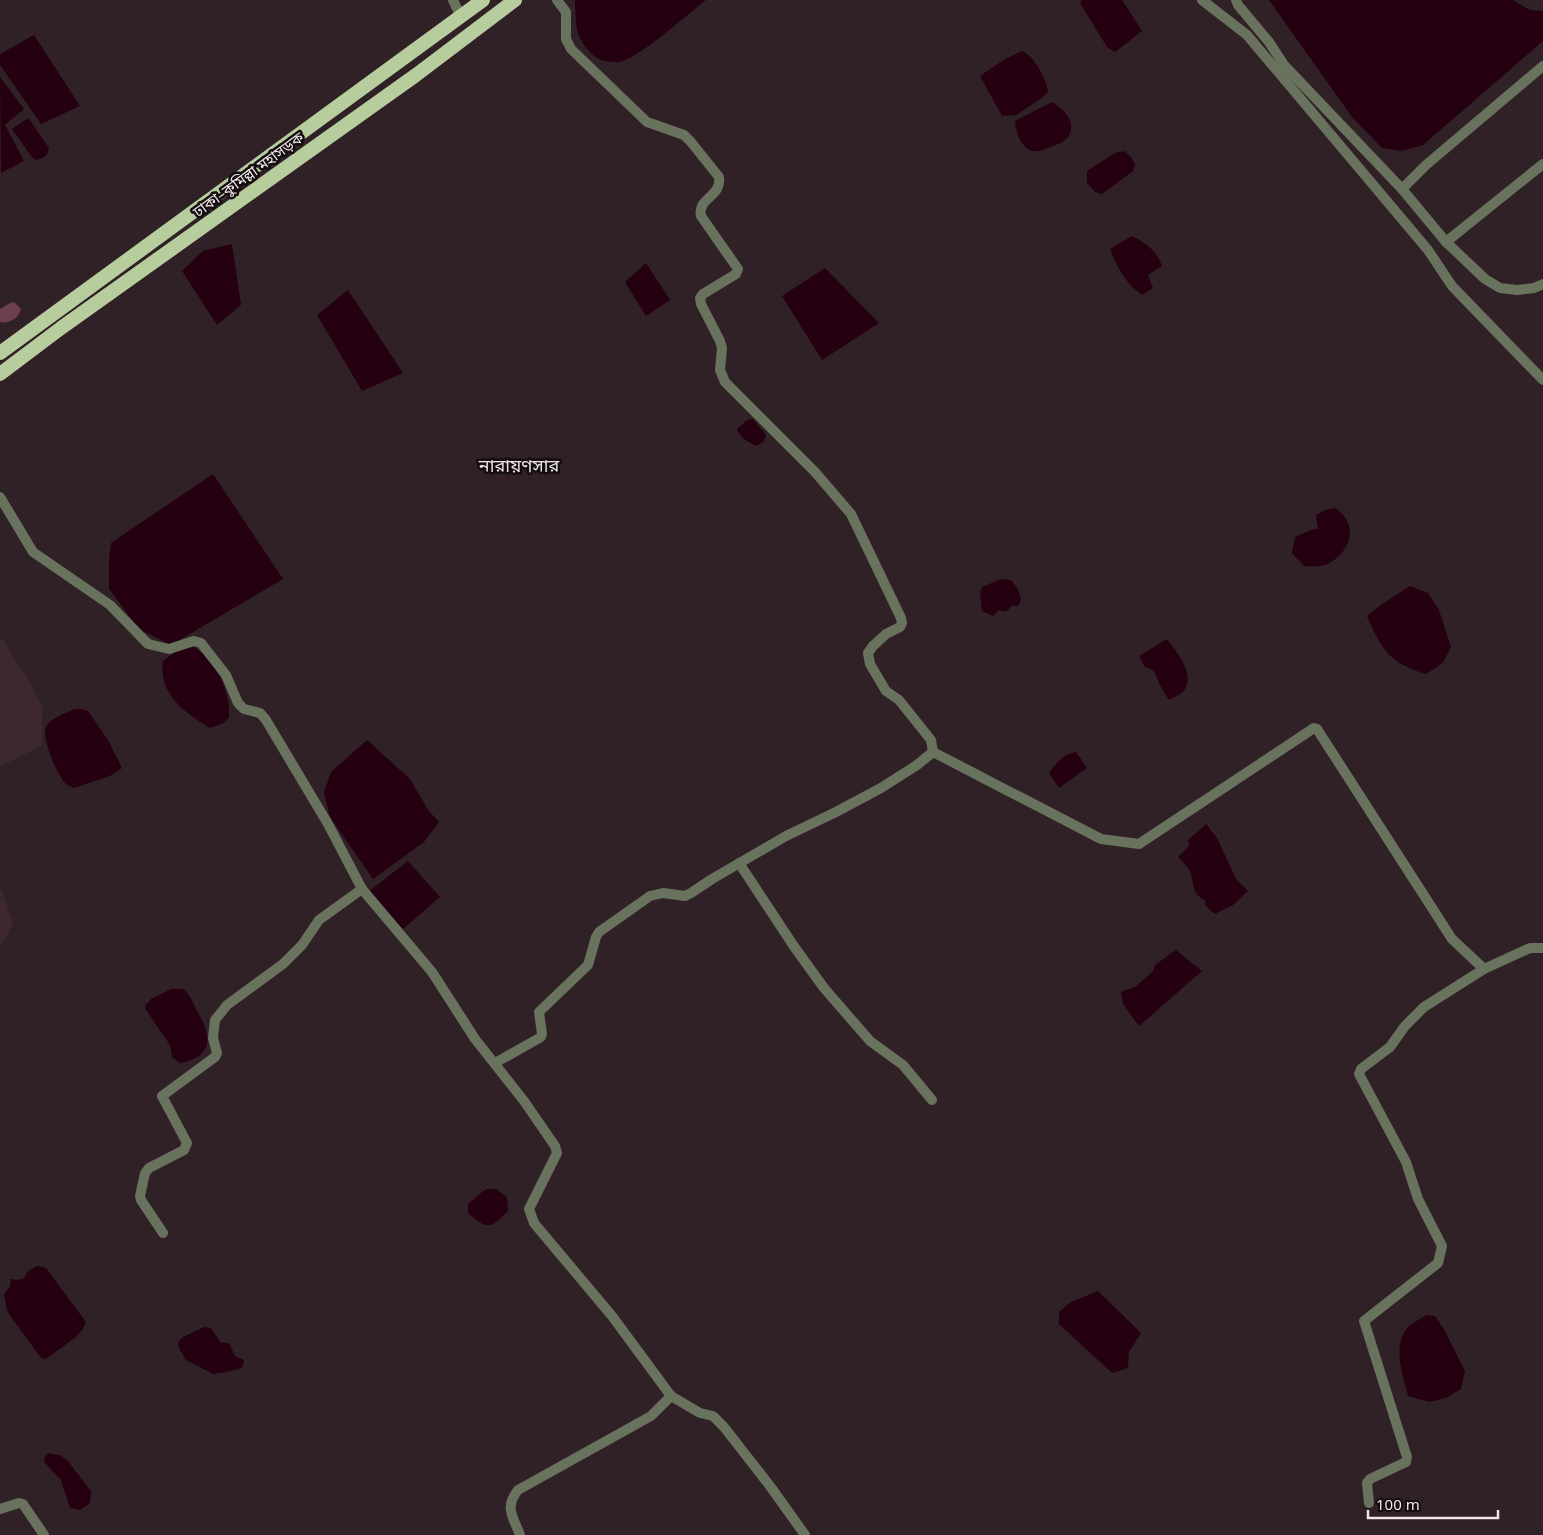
<svg xmlns="http://www.w3.org/2000/svg" width="1543" height="1535" viewBox="0 0 1543 1535" font-family="'Noto Sans','Noto Sans Bengali',sans-serif">
  <style>
    .built { fill: #3d2830 }
    .green { fill: #6d3d50 }
    .water { fill: #250011 }
    .lines { fill: none; stroke-linecap: round; stroke-linejoin: round }
    .minor { stroke: #68725d; stroke-width: 10 }
    .trunk { stroke: #b7cd9e; stroke-width: 14 }
    .labels { text-anchor: middle; dominant-baseline: central; stroke-width: 5; stroke-linejoin: round; paint-order: stroke }
    .street-label { font-size: 15px; fill: #f1e7eb; stroke: #130d0f }
    .quarter-label { font-size: 18px; fill: #f1e7eb; stroke: #130d0f }
  </style>
  <rect width="100%" height="100%" fill="#2f2126"/>
  <g class="built">
    <path d="M2 639 32 685 42 707V745L0 767V640Z"/>
    <path d="M0 886 13 923 0 948Z"/>
  </g>
  <path class="green" d="M14 302 21 309C19 318 9 324 0 322V309L10 303Z"/>
  <g class="water">
    <path d="M575 0H706C689 13 637 60 619 62 609 63 597 60 591 53 574 36 576 22 575 0Z"/>
    <path d="M1082 0H1122L1142 31 1115 52 1107 47 1080 3Z"/>
    <path d="M1269 0H1513L1530 10 1543 11V41L1423 145 1402 151 1382 148 1352 117Z"/>
    <path d="M34 35 80 106 41 124 0 65V54Z"/>
    <path d="M1022 51C1035 57 1046 78 1048 92L1042 98 1016 115 1002 116 980 76 1005 59Z"/>
    <path d="M0 77 24 109 5 125 24 161 1 173Z"/>
    <path d="M1052 102C1075 115 1081 139 1050 147 1046 149 1039 152 1035 151 1021 150 1016 132 1015 121Z"/>
    <path d="M29 119 49 148C48 156 44 158 36 160L31 156 12 129 25 120Z"/>
    <path d="M1124 151 1130 156 1135 164 1133 171 1102 194 1095 192 1087 183V171L1115 153Z"/>
    <path d="M1132 236C1146 243 1157 251 1162 266L1148 275 1153 288 1142 295C1127 285 1116 266 1110 249Z"/>
    <path d="M232 244 241 305 217 325 182 271 203 251Z"/>
    <path d="M646 263 670 300 646 316 625 282Z"/>
    <path d="M825 268 879 323 822 360 782 296Z"/>
    <path d="M348 290 403 373 362 391 317 315Z"/>
    <path d="M753 419 766 435 764 441 757 446C749 443 740 438 737 429L747 420Z"/>
    <path d="M213 474 283 579 171 645 139 629 109 589V560L111 543Z"/>
    <path d="M1336 508C1339 511 1344 515 1346 519 1358 538 1340 563 1320 566 1315 567 1309 566 1304 566L1292 553 1295 537 1311 530 1318 529 1316 515 1325 510Z"/>
    <path d="M1001 579 1011 580 1018 589 1021 600 1018 606H1012L1006 612 999 610 993 616 982 611 980 593 982 587Z"/>
    <path d="M1410 586 1428 593 1439 610 1451 647 1443 663 1426 674C1390 664 1381 649 1367 616L1385 602Z"/>
    <path d="M1167 639C1176 651 1195 673 1185 689 1183 694 1174 697 1169 700L1161 687 1154 671 1144 666 1139 656Z"/>
    <path d="M191 646C215 657 231 693 229 718L222 724 210 728C185 713 158 694 163 661L176 651Z"/>
    <path d="M75 709H82L88 711 108 740 122 768 110 776 74 788C70 786 67 785 64 782 57 773 41 738 46 727 50 718 66 713 75 709Z"/>
    <path d="M367 740 410 779 428 810 439 822 424 842 373 879 330 817 324 792 331 772Z"/>
    <path d="M1076 752 1087 768 1059 788 1049 773C1056 763 1064 754 1076 752Z"/>
    <path d="M1206 824 1217 838 1236 879 1248 891 1233 905 1215 914 1206 906 1205 900C1189 893 1196 883 1189 870 1186 865 1182 861 1178 857L1189 846 1188 840Z"/>
    <path d="M408 861 440 897 403 929 368 892Z"/>
    <path d="M1176 950 1202 971 1139 1026 1123 1004 1121 992 1135 987 1153 971 1155 965Z"/>
    <path d="M171 989H184C192 998 193 1003 198 1013 213 1038 212 1057 180 1063L172 1057 170 1045 146 1010 145 1006 151 999Z"/>
    <path d="M487 1189H496L507 1197 508 1211C491 1229 487 1230 468 1213V1204C475 1199 479 1193 487 1189Z"/>
    <path d="M37 1266 46 1268 86 1322 83 1329 76 1337 46 1359 41 1358 11 1317 7 1310 4 1294 10 1287 11 1279 18 1280 24 1278 28 1271Z"/>
    <path d="M1098 1291 1141 1333 1129 1352 1128 1368 1112 1373 1059 1324V1312L1071 1302Z"/>
    <path d="M1426 1315 1435 1316 1445 1331 1465 1371 1461 1389 1446 1398 1429 1402 1408 1396C1403 1376 1392 1347 1407 1328 1411 1323 1421 1319 1426 1315Z"/>
    <path d="M204 1327 211 1328 221 1343H229L235 1356 244 1360 242 1368 227 1372 213 1374 186 1360 179 1348 178 1342 183 1337Z"/>
    <path d="M48 1453 60 1455 67 1460 91 1491 90 1503 80 1510 70 1508 61 1480 45 1463 44 1458Z"/>
  </g>
  <g class="lines">
    <g class="minor">
      <path d="M453 0 461 17"/>
      <path d="M557 0 566 12V39L571 49 647 122 684 135 691 142 719 177C722 197 697 198 701 216L738 269 736 274 703 294 700 298 701 304 720 341 722 348 720 370 725 382 815 472 851 514 901 618 902 623 900 627 886 634 873 646 868 653 870 664 886 691 899 700 931 740 933 752"/>
      <path d="M1202 0 1247 35 1428 250 1452 286 1543 380"/>
      <path d="M1236 0 1238 5 1269 42 1284 65 1402 189 1446 242 1485 279 1500 288 1517 290 1534 288 1543 284"/>
      <path d="M1402 189 1426 165 1543 66"/>
      <path d="M1446 242 1543 164"/>
      <path d="M0 497 33 552 110 605 148 644 169 649 194 641 201 643 226 675 238 703 244 709 260 713 266 720 328 824 362 889 432 972 475 1039 524 1101 555 1146 557 1153 529 1209 534 1223 612 1316 671 1396 700 1413 713 1416 724 1427 770 1486 805 1535"/>
      <path d="M933 752 1101 839 1139 844 1314 728 1317 729 1452 939 1484 969 1530 948H1543"/>
      <path d="M739 863 793 945 824 988 870 1041 903 1065 932 1100"/>
      <path d="M495 1063 541 1037 542 1034 539 1012 588 965 596 937 599 932 650 896 663 893 685 896 691 893 712 879 786 836 836 812 881 788 917 765 933 752"/>
      <path d="M163 1233 141 1200 140 1196 145 1173 149 1168 184 1150 187 1143 162 1096 215 1057 217 1053 213 1038 215 1020 227 1005 283 964 302 945 319 920 362 889"/>
      <path d="M1369 1503 1367 1483 1370 1479 1406 1462 1407 1457 1364 1321 1438 1263 1442 1246 1418 1199 1406 1162 1359 1074 1361 1069 1390 1047 1405 1026 1424 1007 1484 969"/>
      <path d="M0 1509 19 1503 23 1504 44 1535"/>
      <path d="M520 1535C513 1516 504 1508 518 1490L651 1416 671 1396"/>
    </g>
    <g class="trunk">
      <path d="M0 353 483 0"/>
      <path d="M0 374 61 328 416 75 515 0"/>
    </g>
  </g>
  <g class="labels">
    <g class="street-label">
      <text transform="translate(248 174) rotate(-36)">ঢাকা–কুমিল্লা মহাসড়ক</text>
    </g>
    <g class="quarter-label">
      <text x="519" y="465">নারায়ণসার</text>
    </g>
  </g>
  <path d="M1368 1510v8h130v-8" fill="none" stroke="#f1e7eb" stroke-width="2.5"/>
  <text x="1376" y="1510" font-size="15" fill="#f1e7eb" stroke="#130d0f" stroke-width="4" paint-order="stroke">100 m</text>
</svg>
